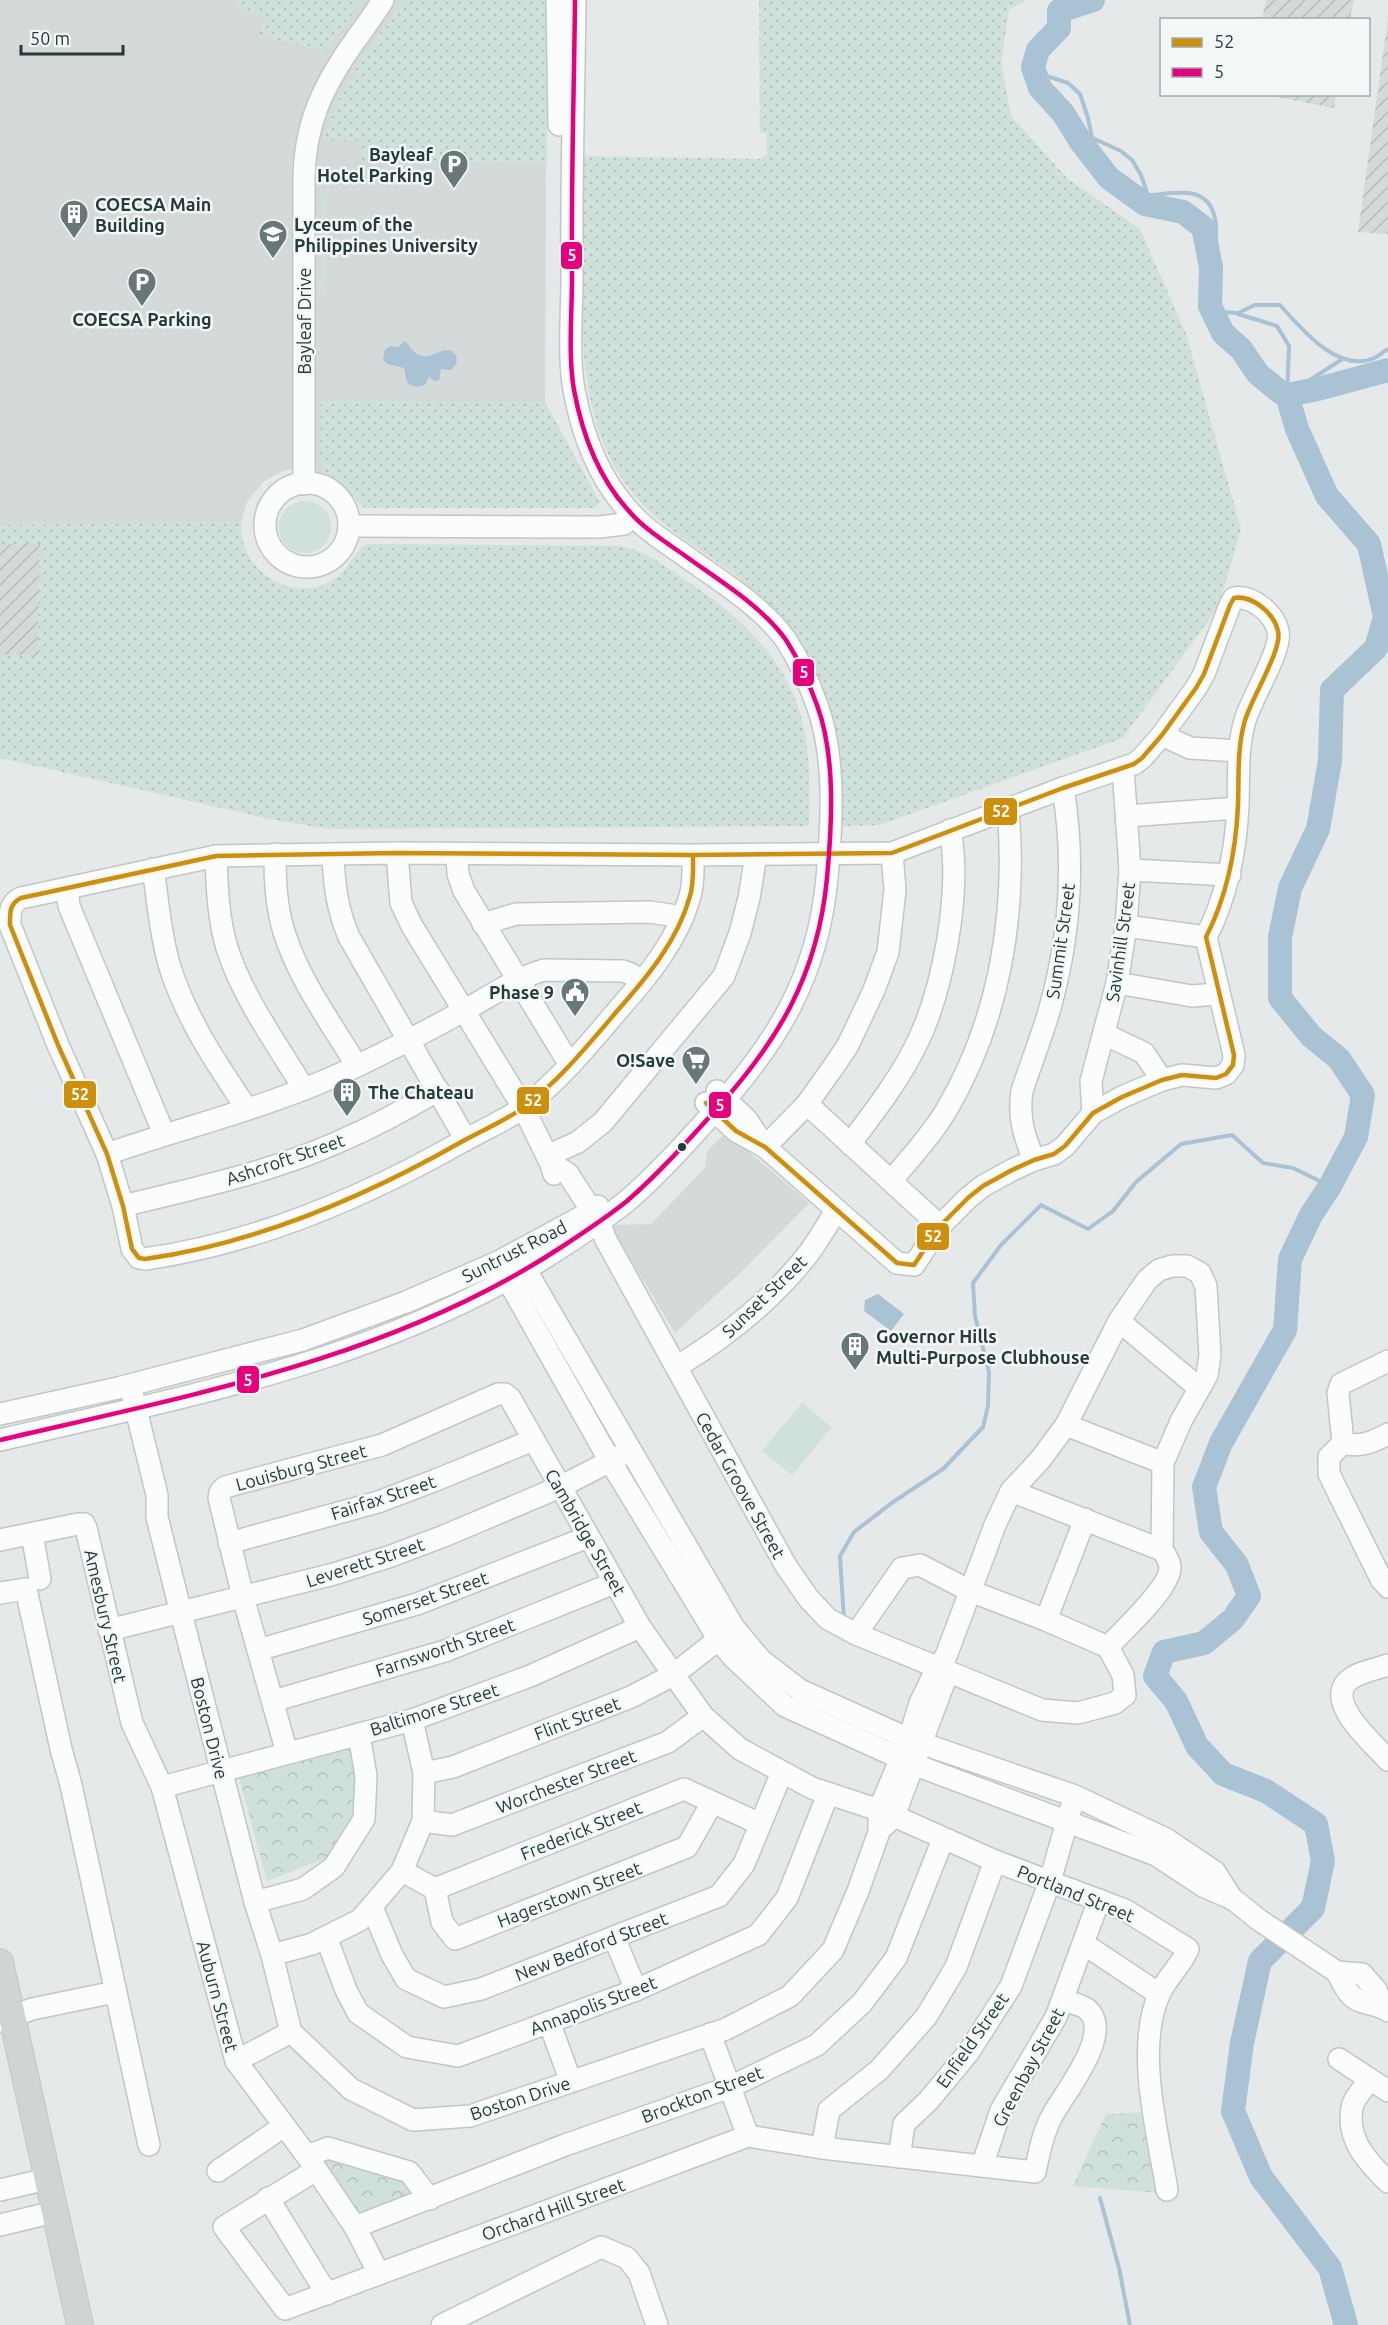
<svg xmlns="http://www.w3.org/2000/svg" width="1388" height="2325" viewBox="0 0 1388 2325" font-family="Ubuntu,sans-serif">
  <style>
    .built { fill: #d3dad9 }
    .industrial { fill: url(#industrial-furrows) }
    .grass { fill: url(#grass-dots) }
    .park { fill: url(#park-crowns) }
    .garden { fill: #cfe1da }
    .water { fill: #a9c2d4 }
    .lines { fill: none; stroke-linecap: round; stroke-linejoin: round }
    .stream { stroke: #a9c2d4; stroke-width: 4 }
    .river { stroke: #a9c2d4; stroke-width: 24 }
    .minor-casing { stroke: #c2c6c6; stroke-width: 24 }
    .major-casing { stroke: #c1c8c8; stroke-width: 28 }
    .minor { stroke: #fbfcfc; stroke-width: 21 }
    .major { stroke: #cfd5d5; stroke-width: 26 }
    .bus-1-casing { stroke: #f3f8f7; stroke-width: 9 }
    .bus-2-casing { stroke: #f3f8f7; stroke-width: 9 }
    .bus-1 { stroke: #cd900c; stroke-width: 4.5 }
    .bus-2 { stroke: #e5007d; stroke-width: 4.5 }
    .bus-dot { fill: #243a3b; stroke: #f3f8f7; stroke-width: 2 }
    .labels { text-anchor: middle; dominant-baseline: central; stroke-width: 5; stroke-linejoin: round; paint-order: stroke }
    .poi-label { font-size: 18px; font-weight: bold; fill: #243a3b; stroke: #f3f8f7; text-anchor: start }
    .street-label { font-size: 18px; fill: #243a3b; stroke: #f3f8f7 }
    .line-badge { stroke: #f3f8f7; stroke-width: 2 }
    .badge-label { font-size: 16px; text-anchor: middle; font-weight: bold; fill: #fff }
  </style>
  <defs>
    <pattern id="industrial-furrows" width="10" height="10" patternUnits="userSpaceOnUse" patternTransform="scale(1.5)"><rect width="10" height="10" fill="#d3dad9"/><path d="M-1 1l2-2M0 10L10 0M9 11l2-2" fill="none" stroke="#b5bcbb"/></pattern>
    <pattern id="grass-dots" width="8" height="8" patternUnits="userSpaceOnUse" patternTransform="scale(1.5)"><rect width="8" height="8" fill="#cfe1da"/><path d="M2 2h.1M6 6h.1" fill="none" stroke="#b2c2bc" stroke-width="1.8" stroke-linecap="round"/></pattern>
    <pattern id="park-crowns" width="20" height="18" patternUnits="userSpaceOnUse" patternTransform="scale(1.5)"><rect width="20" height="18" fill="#cfe1da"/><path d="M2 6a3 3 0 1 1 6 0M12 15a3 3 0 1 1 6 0" fill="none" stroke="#b2c2bc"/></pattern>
  </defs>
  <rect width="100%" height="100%" fill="#e5e9e9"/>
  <g class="built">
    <path d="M0 0H547L545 402 600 503 593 508H364L338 480 311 469 297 468 283 471 264 481 247 502 241 522 0 525Z"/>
    <path d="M726 1133 809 1203 740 1273 675 1333 610 1225 651 1224 705 1168 707 1151Z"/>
  </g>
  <g class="industrial">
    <path d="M1266 0H1354L1350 19H1262Z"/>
    <path d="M1388 18V234L1358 232Z"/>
    <path d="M1268 95H1336L1334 108Z"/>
    <path d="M0 544H40L38 656 0 655Z"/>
  </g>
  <g class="grass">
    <path d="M236 0H362L325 53 259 34 266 18 234 6Z"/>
    <path d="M402 0H547V164L361 162 362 141H323C336 86 374 47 402 0Z"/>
    <path d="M759 0H1027L1009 10 1001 63 1011 116 1067 178 1140 229 1186 334 1241 529 1219 606 1123 738 879 825 842 826C839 786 836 752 828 713 826 705 825 695 822 687 806 643 763 595 726 568 689 541 649 520 623 480 585 424 583 358 581 293 579 247 578 202 578 156L762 159V156H767V133H760Z"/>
    <path d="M321 400 545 402 600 503 593 508H364L338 480 325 473 320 461Z"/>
    <path d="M241 522C238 571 294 607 336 578 349 569 353 551 367 544L622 546C651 553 673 572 697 588 755 628 799 675 807 748 810 774 809 800 809 826L329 829 270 819 0 758V655L38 656 40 544H0V525Z"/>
  </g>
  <g class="park">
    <path d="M352 1744 357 1785 348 1832 330 1857 267 1881 238 1774Z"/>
    <path d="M1149 2112 1162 2193 1073 2186 1106 2114Z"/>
    <path d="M329 2155 404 2180 414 2196 360 2219 316 2162Z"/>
  </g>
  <g class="garden">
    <path d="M320 193H324L327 197 326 295H319Z"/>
    <circle cx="305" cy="527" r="26"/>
    <path d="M802 1403 832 1427 792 1475 762 1451Z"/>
  </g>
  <g class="water">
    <path d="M405 341C410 345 412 352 419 355 432 360 440 347 452 351 459 357 458 364 451 370L441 369 439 380 434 381 429 376 426 384C419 388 413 388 407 382L404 368 387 364 383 359 385 349 391 346 398 347Z"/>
    <path d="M878 1294 904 1314 891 1331 864 1311 865 1300Z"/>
  </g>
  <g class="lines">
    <g class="stream">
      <path d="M1035 62 1047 76 1068 83 1080 94 1088 118 1097 162"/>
      <path d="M1092 138 1121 151 1132 160 1141 175 1148 196 1162 208"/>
      <path d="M1136 197C1152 196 1171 191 1188 193 1228 197 1215 250 1211 276"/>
      <path d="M1210 306 1222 312 1238 313 1255 305H1280C1301 328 1336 372 1372 359 1377 357 1383 352 1388 349"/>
      <path d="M1238 314 1277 326 1289 346 1287 395"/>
      <path d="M1288 394 1341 360"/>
      <path d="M844 1620 840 1556 854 1532 893 1502 943 1469 983 1427 988 1406 989 1372 975 1316 973 1283 1001 1245 1041 1205 1088 1229 1113 1211 1136 1182 1181 1144 1232 1135 1263 1163 1293 1168 1330 1186"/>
      <path d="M1100 2198 1119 2268 1130 2325"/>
    </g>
    <g class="river">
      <path d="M1093 0 1059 11V28L1038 50 1033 67 1040 88 1063 113 1081 142 1109 178 1145 204 1183 212 1203 227 1211 267 1210 306 1223 333 1241 349 1258 374 1280 392 1287 395 1318 389 1388 370"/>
      <path d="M1287 395 1297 429 1327 496 1369 544 1385 617 1376 648 1332 690 1330 761 1318 829 1290 888 1280 937V998L1311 1036 1339 1059 1363 1095 1356 1137 1330 1186 1311 1215 1290 1259 1285 1330 1221 1443 1204 1487 1211 1532 1237 1565 1249 1596 1233 1619 1204 1643 1164 1652 1155 1676 1176 1701 1197 1746 1223 1774 1266 1791 1316 1824 1323 1861 1313 1908 1260 1961 1242 2043 1233 2111 1261 2177 1330 2268 1346 2325"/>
    </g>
    <g class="minor-casing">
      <g id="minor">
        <path d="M557 0 559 125"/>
        <circle cx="307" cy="525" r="42"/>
        <path d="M304 484V178C305 123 323 86 354 42 364 28 374 15 383 0"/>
        <path d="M349 526 599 527 624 524 632 515"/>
        <path d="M1162 735 1190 748 1239 751"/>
        <path d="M1127 816 1238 808"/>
        <path d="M397 853 401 903 412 926 523 1107 550 1162 554 1174"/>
        <path d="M275 854C275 880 276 906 284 932 299 980 331 1023 357 1066"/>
        <path d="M333 854C334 884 337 909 349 937L466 1140"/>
        <path d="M457 854 458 874 464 891 570 1065"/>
        <path d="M693 855C693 869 694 883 690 896 678 940 648 976 618 1010 589 1044 559 1081 523 1108 504 1121 483 1130 463 1141 365 1197 258 1243 145 1259L139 1258 132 1249 123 1206 107 1154 58 1045 10 925C10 913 9 904 21 898L216 856 397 853 693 855 892 853 1063 788 1134 764 1142 758 1162 735 1196 688 1204 674 1230 605 1234 598C1252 595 1274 613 1278 631 1283 650 1249 701 1244 724 1237 751 1239 778 1238 805 1236 851 1227 896 1206 937L1234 1055 1233 1065 1226 1074 1216 1078 1182 1075 1162 1080 1122 1097 1093 1113 1065 1146 1054 1154 1034 1160 1012 1170 983 1186 969 1197 940 1226 914 1265 897 1263 765 1147 736 1131 706 1103"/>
        <path d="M216 856C217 886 218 918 227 948 243 998 277 1044 304 1089"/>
        <path d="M153 869C158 900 160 933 169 964 185 1017 216 1063 247 1109"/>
        <path d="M1130 870 1230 875"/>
        <path d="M67 889 69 906 164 1134"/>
        <path d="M483 924 516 914 650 912 683 917"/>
        <path d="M1126 926 1206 937"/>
        <path d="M1117 983 1192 996 1218 994"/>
        <path d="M1104 1034 1144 1053 1162 1080"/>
        <path d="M717 1091 747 1120 763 1144"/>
        <path d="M807 1104 940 1226"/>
        <path d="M1093 1113 1091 1081 1117 983 1126 926 1130 870 1123 768"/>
        <path d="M850 1144C873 1113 897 1083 914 1049 943 994 962 891 950 830"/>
        <path d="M765 1147 807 1104 834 1066 848 1045 874 990 888 952 895 890 892 853"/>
        <path d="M107 1154C190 1125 278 1105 357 1066 394 1048 431 1029 467 1009 492 995 516 978 544 970L623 971 631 974 642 982"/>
        <path d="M547 1156 578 1142 603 1122 724 976 740 933 749 898 756 855"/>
        <path d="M1034 1160C1024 1136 1018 1117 1022 1091 1031 1063 1042 1036 1050 1008 1070 936 1075 861 1063 788"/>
        <path d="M891 1181C910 1158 932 1135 947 1109 1000 1019 1017 912 1008 809"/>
        <path d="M123 1206C195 1188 268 1173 336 1143 371 1128 405 1110 438 1090"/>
        <path d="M520 1260 734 1628 761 1660 800 1690 909 1739 1075 1796 1166 1839 1215 1872 1232 1899"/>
        <path d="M501 1268 610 1461 719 1640 733 1657 785 1706 913 1764 1156 1855 1203 1886 1233 1899 1259 1920 1337 1972 1362 1974 1376 1990 1383 2008"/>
        <path d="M1119 1321 1199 1388"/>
        <path d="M1388 1361 1341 1384 1338 1393 1343 1443 1329 1457V1474L1381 1579 1388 1587"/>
        <path d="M676 1367C726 1337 773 1299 809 1253 819 1239 828 1224 836 1210"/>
        <path d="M130 1385 157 1495V1517L181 1613 255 1902 272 1955 291 2032 351 2089 413 2120 470 2116 726 2029 790 1996 833 1950 858 1891 879 1832V1810L909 1739 920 1703 937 1668 946 1656 995 1525 1011 1491 1040 1460 1066 1425 1119 1321 1147 1280 1159 1270 1172 1266H1187L1200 1273 1206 1286 1210 1356 1207 1375 1181 1421 1163 1463 1162 1550C1166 1555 1169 1560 1170 1567 1171 1588 1122 1631 1108 1647L1123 1675 1125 1695 1115 1703 1078 1713 1042 1710 856 1634 828 1619 809 1599 786 1566 606 1240 599 1222 568 1174 550 1162"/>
        <path d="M0 1414 118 1388 303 1340 406 1302 498 1262 583 1216 598 1206"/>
        <path d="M1066 1425 1163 1463"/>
        <path d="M0 1440C192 1395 392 1358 560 1248 583 1233 606 1218 627 1201 658 1174 686 1143 713 1113 778 1042 818 975 827 878 832 824 836 757 817 705 809 683 799 660 786 640 761 605 718 580 684 555 664 541 643 528 628 510 598 477 582 433 574 390 568 356 572 312 572 277 571 185 574 92 575 0"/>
        <path d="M1343 1443C1359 1448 1373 1442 1388 1434"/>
        <path d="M1011 1491 1162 1550"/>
        <path d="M32 1534 40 1579"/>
        <path d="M0 1540 78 1524H84L86 1528 132 1723 162 1787 236 2061 307 2156 355 2227 379 2274"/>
        <path d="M229 1543 378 1502 436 1480 533 1440"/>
        <path d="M0 1593 26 1589 61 1749 71 1785 149 2145"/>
        <path d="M1046 1620 1085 1519"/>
        <path d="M109 1630 334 1574 391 1556 444 1536 560 1487 620 1456"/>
        <path d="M856 1634 902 1568 920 1565 970 1591 1046 1620 1108 1647"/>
        <path d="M258 1650 417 1604 588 1537"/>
        <path d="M1388 1665C1376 1669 1359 1672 1349 1680 1323 1701 1374 1744 1388 1760"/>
        <path d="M273 1701 445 1651 614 1583"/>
        <path d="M287 1753 243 1597 219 1498 220 1492 225 1487 382 1445 498 1394H505L510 1398 640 1627 703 1716 740 1749 812 1788 885 1812 995 1861 1125 1910 1188 1949C1181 1966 1166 1978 1159 1995 1135 2049 1158 2134 1167 2190"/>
        <path d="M424 1773 453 1767 631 1697 673 1675 728 1632"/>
        <path d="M162 1787 412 1720 530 1676 640 1627"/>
        <path d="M423 1821 452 1825 668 1742 703 1716"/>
        <path d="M885 1825 894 1816 946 1677"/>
        <path d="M402 1871 435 1889 684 1789 760 1824"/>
        <path d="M435 1889 442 1922 455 1939 687 1847 712 1803"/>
        <path d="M255 1902 303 1889 334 1867 364 1819 366 1776 359 1734"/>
        <path d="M372 1907 392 1955 406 1979 444 1997 481 1989 719 1896 744 1864 782 1772"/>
        <path d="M326 1937 346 1990 358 2013 407 2047 458 2056 636 1990 758 1935 787 1898 828 1794"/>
        <path d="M614 1937 636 1990"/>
        <path d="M1084 1944 1159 1994"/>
        <path d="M272 1955 312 1944 360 1920 402 1871 423 1821 424 1773 412 1720"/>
        <path d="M1337 1972C1343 1983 1348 1997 1360 2001 1370 2005 1380 2005 1388 2011"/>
        <path d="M0 2021 32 2009 115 1992"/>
        <path d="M549 2022 571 2082"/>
        <path d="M710 2034 748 2136"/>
        <path d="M1339 2059 1388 2091"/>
        <path d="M236 2061 291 2032"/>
        <path d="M1369 2080C1364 2088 1353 2099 1352 2108 1346 2140 1368 2162 1388 2182"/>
        <path d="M822 2148 829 2110 879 2070 926 2017 956 1967 995 1861"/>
        <path d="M307 2156 328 2148 409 2172 430 2199"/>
        <path d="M899 2157 904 2124 929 2100 968 2053 1011 1986 1050 1881 1071 1808"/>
        <path d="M982 2166 1001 2110 1056 2017 1099 1900"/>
        <path d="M316 2170 224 2227 285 2309 748 2136 822 2148 1035 2172C1039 2154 1042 2135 1051 2118 1062 2095 1114 2035 1088 2010 1083 2005 1071 2003 1063 2000"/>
        <path d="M218 2171 284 2126"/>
        <path d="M0 2190 47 2179"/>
        <path d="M268 2198 327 2294"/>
        <path d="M0 2225 54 2212"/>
        <path d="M355 2227 565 2145 730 2087 817 2045 862 2003 896 1958 943 1839"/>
        <path d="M442 2325 601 2247 627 2258 639 2273 657 2325"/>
      </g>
    </g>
    <g class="major-casing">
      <path id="major" d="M0 1962 80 2325"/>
    </g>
    <use href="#minor" class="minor"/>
    <use href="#major" class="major"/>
    <g class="bus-1-casing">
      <path id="bus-1" d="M693 855C693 869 694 883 690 896 678 940 648 976 618 1010 589 1044 559 1081 523 1108 504 1121 483 1130 463 1141 365 1197 258 1243 145 1259L139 1258 132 1249 123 1206 107 1154 58 1045 10 925C10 913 9 904 21 898L216 856 397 853 693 855 892 853 1063 788 1134 764 1142 758 1162 735 1196 688 1204 674 1230 605 1234 598C1252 595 1274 613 1278 631 1283 650 1249 701 1244 724 1237 751 1239 778 1238 805 1236 851 1227 896 1206 937L1234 1055 1233 1065 1226 1074 1216 1078 1182 1075 1162 1080 1122 1097 1093 1113 1065 1146 1054 1154 1034 1160 1012 1170 983 1186 969 1197 940 1226 914 1265 897 1263 765 1147 736 1131 706 1103"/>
    </g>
    <g class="bus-2-casing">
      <path id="bus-2" d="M0 1440C192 1395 392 1358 560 1248 583 1233 606 1218 627 1201 658 1174 686 1143 713 1113 778 1042 818 975 827 878 832 824 836 757 817 705 809 683 799 660 786 640 761 605 718 580 684 555 664 541 643 528 628 510 598 477 582 433 574 390 568 356 572 312 572 277 571 185 574 92 575 0"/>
    </g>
    <use href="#bus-1" class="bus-1"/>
    <use href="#bus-2" class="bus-2"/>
  </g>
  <defs>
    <g id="parking-pin" transform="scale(1.5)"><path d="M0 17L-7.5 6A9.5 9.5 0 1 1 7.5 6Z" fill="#687778" stroke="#f3f8f7"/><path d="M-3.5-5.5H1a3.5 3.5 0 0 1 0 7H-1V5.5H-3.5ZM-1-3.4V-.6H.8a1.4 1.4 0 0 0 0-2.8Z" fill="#fff"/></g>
    <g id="building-pin" transform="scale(1.5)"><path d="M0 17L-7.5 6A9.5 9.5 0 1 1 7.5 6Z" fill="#687778" stroke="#f3f8f7"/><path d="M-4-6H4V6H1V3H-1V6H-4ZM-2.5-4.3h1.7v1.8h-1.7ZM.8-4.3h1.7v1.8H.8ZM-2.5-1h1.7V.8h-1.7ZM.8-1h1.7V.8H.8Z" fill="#fff"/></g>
    <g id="university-pin" transform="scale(1.5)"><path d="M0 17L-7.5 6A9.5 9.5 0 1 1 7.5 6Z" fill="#687778" stroke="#f3f8f7"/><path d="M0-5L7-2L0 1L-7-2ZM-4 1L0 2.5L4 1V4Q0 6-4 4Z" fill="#fff"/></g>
    <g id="civic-pin" transform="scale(1.5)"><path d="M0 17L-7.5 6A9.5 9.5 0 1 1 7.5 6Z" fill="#687778" stroke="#f3f8f7"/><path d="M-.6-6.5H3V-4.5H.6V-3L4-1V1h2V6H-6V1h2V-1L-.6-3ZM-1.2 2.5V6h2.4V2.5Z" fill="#fff"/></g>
    <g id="supermarket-pin" transform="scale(1.5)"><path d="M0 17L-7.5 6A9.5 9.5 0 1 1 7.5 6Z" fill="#687778" stroke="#f3f8f7"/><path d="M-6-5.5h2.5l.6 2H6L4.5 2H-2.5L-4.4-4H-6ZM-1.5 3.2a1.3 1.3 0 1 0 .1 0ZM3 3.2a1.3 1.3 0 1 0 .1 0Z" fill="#fff"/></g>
  </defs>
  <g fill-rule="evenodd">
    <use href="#parking-pin" x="454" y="164"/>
    <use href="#building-pin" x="74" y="214"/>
    <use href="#university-pin" x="273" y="234"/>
    <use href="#parking-pin" x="142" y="282"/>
    <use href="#civic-pin" x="575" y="992"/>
    <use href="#supermarket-pin" x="696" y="1060"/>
    <use href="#building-pin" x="347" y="1092"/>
    <use href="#building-pin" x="855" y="1346"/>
  </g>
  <circle class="bus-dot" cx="682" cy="1147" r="5"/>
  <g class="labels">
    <g class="poi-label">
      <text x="433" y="154" text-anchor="end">Bayleaf<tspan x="433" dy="21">Hotel Parking</tspan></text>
      <text x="95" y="204">COECSA Main<tspan x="95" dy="21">Building</tspan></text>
      <text x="294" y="224">Lyceum of the<tspan x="294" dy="21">Philippines University</tspan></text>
      <text x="142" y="319" text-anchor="middle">COECSA Parking</text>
      <text x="554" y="992" text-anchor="end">Phase 9</text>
      <text x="675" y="1060" text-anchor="end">O!Save</text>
      <text x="368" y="1092">The Chateau</text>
      <text x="876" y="1336">Governor Hills<tspan x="876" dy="21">Multi-Purpose Clubhouse</tspan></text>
    </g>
    <g class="street-label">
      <text transform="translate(304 321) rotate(-90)">Bayleaf Drive</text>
      <text transform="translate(1060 941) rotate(-82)">Summit Street</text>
      <text transform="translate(1120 942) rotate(-82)">Savinhill Street</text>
      <text transform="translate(285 1159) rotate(-19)">Ashcroft Street</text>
      <text transform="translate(514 1251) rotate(-27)">Suntrust Road</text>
      <text transform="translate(764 1296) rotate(-44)">Sunset Street</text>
      <text transform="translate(301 1467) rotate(-15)">Louisburg Street</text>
      <text transform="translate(741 1485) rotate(61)">Cedar Groove Street</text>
      <text transform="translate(383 1497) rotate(-18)">Fairfax Street</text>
      <text transform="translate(586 1532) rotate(60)">Cambridge Street</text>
      <text transform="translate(365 1562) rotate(-18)">Leverett Street</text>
      <text transform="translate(425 1598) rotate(-19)">Somerset Street</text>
      <text transform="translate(106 1616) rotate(77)">Amesbury Street</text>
      <text transform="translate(445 1647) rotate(-19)">Farnsworth Street</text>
      <text transform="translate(434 1709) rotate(-18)">Baltimore Street</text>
      <text transform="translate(577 1718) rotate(-21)">Flint Street</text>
      <text transform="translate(210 1728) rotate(76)">Boston Drive</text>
      <text transform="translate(566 1781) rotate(-21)">Worchester Street</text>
      <text transform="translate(581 1830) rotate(-22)">Frederick Street</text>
      <text transform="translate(1076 1893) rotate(22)">Portland Street</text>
      <text transform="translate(569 1894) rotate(-21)">Hagerstown Street</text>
      <text transform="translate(591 1946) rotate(-21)">New Bedford Street</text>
      <text transform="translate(218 1996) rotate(75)">Auburn Street</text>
      <text transform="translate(593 2005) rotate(-21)">Annapolis Street</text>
      <text transform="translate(972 2040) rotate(-55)">Enfield Street</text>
      <text transform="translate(1028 2067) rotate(-62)">Greenbay Street</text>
      <text transform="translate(702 2094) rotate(-21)">Brockton Street</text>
      <text transform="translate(520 2098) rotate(-18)">Boston Drive</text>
      <text transform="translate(553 2209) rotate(-20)">Orchard Hill Street</text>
    </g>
  </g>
  <g class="line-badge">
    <rect x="560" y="241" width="23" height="29" rx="6" fill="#e5007d"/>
    <rect x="792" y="658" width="23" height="29" rx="6" fill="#e5007d"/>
    <rect x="983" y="797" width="35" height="29" rx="6" fill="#cd900c"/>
    <rect x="63" y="1080" width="34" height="29" rx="6" fill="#cd900c"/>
    <rect x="516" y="1086" width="34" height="29" rx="6" fill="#cd900c"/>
    <rect x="708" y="1091" width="24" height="28" rx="6" fill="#e5007d"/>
    <rect x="916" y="1222" width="34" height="29" rx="6" fill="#cd900c"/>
    <rect x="236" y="1365" width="24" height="29" rx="6" fill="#e5007d"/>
  </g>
  <g class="badge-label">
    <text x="572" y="261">5</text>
    <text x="804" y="678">5</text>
    <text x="1001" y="817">52</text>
    <text x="80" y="1100">52</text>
    <text x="533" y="1106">52</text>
    <text x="720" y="1111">5</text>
    <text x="933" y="1242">52</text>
    <text x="248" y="1386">5</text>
  </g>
  <rect x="1160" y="18" width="210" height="78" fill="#f3f8f7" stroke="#a0acac" stroke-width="1.5"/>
  <rect x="1172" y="38" width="30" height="9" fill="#cd900c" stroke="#a0acac" stroke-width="1.5"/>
  <text x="1214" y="48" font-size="18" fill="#243a3b">52</text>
  <rect x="1172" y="68" width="30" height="9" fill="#e5007d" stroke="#a0acac" stroke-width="1.5"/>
  <text x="1214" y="78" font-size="18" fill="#243a3b">5</text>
  <path d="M21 45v9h102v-9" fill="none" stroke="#243a3b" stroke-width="3"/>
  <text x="30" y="45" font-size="18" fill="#243a3b" stroke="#f3f8f7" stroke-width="4.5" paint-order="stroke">50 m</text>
</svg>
